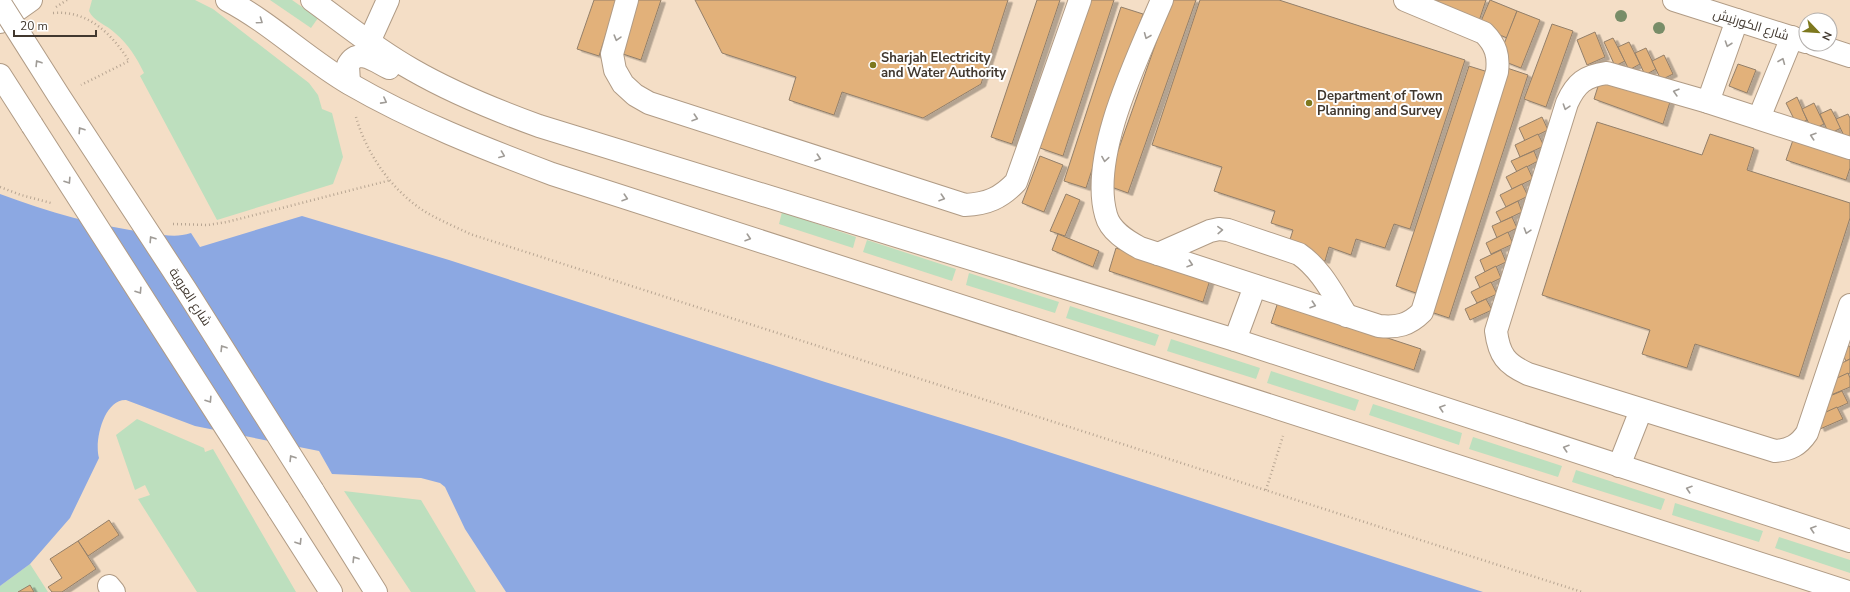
<svg xmlns="http://www.w3.org/2000/svg" width="1850" height="592" viewBox="0 0 1850 592" font-family="'Nunito Sans',Cairo,sans-serif">
  <style>
    .green { fill: #bddfbe }
    .water { fill: #8ca8e2 }
    .building { fill: #e2b17a; stroke: #937f69; filter: url(#shadow) }
    .lines { fill: none; stroke-linecap: round; stroke-linejoin: round }
    .minor-casing { stroke: #b09b85; stroke-width: 24 }
    .major-casing { stroke: #b09b85; stroke-width: 24 }
    .path { stroke: #b7a592; stroke-width: 2.5; stroke-dasharray: 1 3; stroke-linecap: butt }
    .minor { stroke: #fff; stroke-width: 22 }
    .major { stroke: #fff; stroke-width: 22 }
    .major-bridge-casing { stroke: #b09b85; stroke-width: 24; stroke-linecap: butt }
    .major-bridge { stroke: #fff; stroke-width: 22 }
    .tree { fill: #788d68 }
    .oneway { stroke: #a09c97 }
    .poi-dot { fill: #7d781e; stroke: #fff; stroke-width: 1.5 }
    .labels { text-anchor: middle; dominant-baseline: central; stroke-width: 4; stroke-linejoin: round; paint-order: stroke }
    .street-label { font-size: 13px; fill: #41382f; stroke: #fff }
    .poi-label { font-size: 13px; font-weight: bold; fill: #41382f; stroke: #fff; text-anchor: start }
  </style>
  <defs>
    <filter id="shadow"><feDropShadow dx="4.5" dy="2.5" stdDeviation="0" flood-color="#0004"/></filter>
  </defs>
  <rect width="100%" height="100%" fill="#f4dec6"/>
  <g class="green">
    <path d="M92 0H195L213 9 226 19 309 83 318 95 322 109 332 113 343 157 333 184 217 220 140 76 144 73C137 58 128 44 115 33 107 25 93 21 89 11Z"/>
    <path d="M270 0H292L318 18 311 28Z"/>
    <path d="M782 212 856 237 853 248 779 224Z"/>
    <path d="M867 240 956 269 952 281 863 252Z"/>
    <path d="M969 273 1059 302 1055 313 966 285Z"/>
    <path d="M1070 306 1159 335 1155 346 1066 318Z"/>
    <path d="M1171 339 1260 368 1256 379 1167 351Z"/>
    <path d="M1271 371 1359 400 1355 411 1267 383Z"/>
    <path d="M1373 404 1462 433 1459 445 1369 415Z"/>
    <path d="M137 419 204 448 205 452 213 449 296 592H197L138 499 150 495 145 485 135 490 116 435Z"/>
    <path d="M1473 437 1562 466 1558 477 1469 449Z"/>
    <path d="M1576 470 1665 499 1661 510 1572 482Z"/>
    <path d="M344 491 421 500 476 592H411Z"/>
    <path d="M1675 503 1763 531 1759 542 1672 515Z"/>
    <path d="M1779 537 1850 560V573L1775 548Z"/>
    <path d="M30 564 48 592H0V586Z"/>
  </g>
  <path class="water" d="M0 194C48 212 98 226 149 233 165 235 176 238 191 233L200 247 302 216 449 260 825 382 996 435 1483 592H506L465 529 445 487 440 483 421 478 332 474 319 451 195 426 126 400C104 399 94 441 99 458L70 518 30 564 0 586Z"/>
  <g class="building">
    <path d="M594 0H617L599 56 577 49Z"/>
    <path d="M637 0H661L641 60 620 53Z"/>
    <path d="M695 0H1008L981 84 923 118 842 92 834 115 789 100 796 77 722 53Z"/>
    <path d="M1037 0H1060L1012 144 991 137Z"/>
    <path d="M1088 0H1114L1063 156 1040 148Z"/>
    <path d="M1171 0H1196L1128 193 1106 185Z"/>
    <path d="M1200 0H1279L1465 60 1410 229 1394 224 1385 248 1356 239 1351 255 1329 247 1325 261 1287 249 1293 230 1271 223 1275 211 1214 191 1222 167 1152 145Z"/>
    <path d="M1420 0H1486L1479 21Z"/>
    <path d="M1490 0 1517 11 1507 38 1479 26Z"/>
    <path d="M1121 7 1143 14 1086 188 1064 181Z"/>
    <path d="M1517 11 1540 20 1521 68 1498 59Z"/>
    <path d="M1552 24 1573 31 1546 107 1524 99Z"/>
    <path d="M1595 32 1605 57 1587 65 1577 40Z"/>
    <path d="M1613 38 1625 61 1615 66 1604 42Z"/>
    <path d="M1629 42 1640 64 1629 70 1618 47Z"/>
    <path d="M1646 48 1656 69 1645 75 1635 53Z"/>
    <path d="M1664 55 1673 74 1661 80 1652 61Z"/>
    <path d="M1738 64 1756 70 1747 93 1729 86Z"/>
    <path d="M1469 66 1488 72 1416 293 1396 286Z"/>
    <path d="M1507 68 1528 75 1449 318 1428 311Z"/>
    <path d="M1601 77 1670 102 1663 124 1594 99Z"/>
    <path d="M1797 97 1807 120 1797 125 1786 103Z"/>
    <path d="M1814 103 1824 124 1812 130 1802 109Z"/>
    <path d="M1831 109 1841 128 1829 134 1820 114Z"/>
    <path d="M1848 114 1850 118V138L1846 140 1836 119Z"/>
    <path d="M1542 117 1548 130 1525 141 1519 128Z"/>
    <path d="M1597 122 1702 155 1710 134 1754 148 1747 170 1850 203V218L1799 377 1695 344 1687 368 1642 354 1650 330 1542 295Z"/>
    <path d="M1538 134 1544 146 1520 157 1515 145Z"/>
    <path d="M1793 140 1850 159V168L1846 180 1786 160Z"/>
    <path d="M1534 151 1538 161 1517 172 1511 161Z"/>
    <path d="M1040 156 1063 165 1044 212 1022 203Z"/>
    <path d="M1527 166 1533 179 1512 189 1506 177Z"/>
    <path d="M1522 184 1528 196 1506 207 1500 195Z"/>
    <path d="M1066 194 1080 200 1065 236 1050 231Z"/>
    <path d="M1518 201 1522 212 1501 222 1496 212Z"/>
    <path d="M1512 217 1517 228 1497 238 1492 226Z"/>
    <path d="M1508 232 1513 244 1491 254 1486 243Z"/>
    <path d="M1058 234 1099 251 1093 267 1052 250Z"/>
    <path d="M1116 248 1210 280 1203 302 1109 271Z"/>
    <path d="M1501 250 1506 262 1485 272 1480 260Z"/>
    <path d="M1496 266 1501 278 1480 288 1475 277Z"/>
    <path d="M1491 282 1497 294 1477 303 1471 292Z"/>
    <path d="M1486 299 1492 310 1470 320 1465 309Z"/>
    <path d="M1278 302 1421 349 1414 370 1271 323Z"/>
    <path d="M1850 346V359L1846 361 1840 350Z"/>
    <path d="M1850 359V373L1836 379 1832 368Z"/>
    <path d="M1848 373 1850 378V387L1831 395 1826 383Z"/>
    <path d="M1842 391 1848 403 1826 413 1820 400Z"/>
    <path d="M1837 407 1843 419 1820 429 1815 417Z"/>
    <path d="M109 520 119 535 88 556 78 541Z"/>
    <path d="M78 541 96 569 62 592H52L48 587 62 578 50 559Z"/>
    <path d="M30 585 34 592H18Z"/>
  </g>
  <g class="lines">
    <g class="minor-casing">
      <g id="minor">
        <path d="M627 0 612 54 615 70 623 84 635 95 649 103 965 205C987 204 1001 198 1016 182L1080 0"/>
        <path d="M1162 0C1138 57 1089 155 1106 215 1110 231 1127 241 1140 248L1379 326C1397 328 1409 325 1422 312L1497 72C1499 56 1496 45 1484 33L1405 0"/>
        <path d="M1674 0 1806 42"/>
        <path d="M369 42 388 0"/>
        <path d="M1813 44 1850 56"/>
        <path d="M1708 102 1737 20"/>
        <path d="M1759 118 1792 37"/>
        <path d="M1850 148 1708 102 1607 73C1585 76 1576 83 1567 103L1496 331C1499 355 1506 364 1528 374L1775 451C1790 450 1799 445 1807 433L1850 305"/>
        <path d="M1158 254 1210 231 1219 229 1228 230 1299 254C1321 269 1333 294 1347 316"/>
        <path d="M1235 340 1255 286"/>
        <path d="M1619 466 1641 410"/>
        <path d="M109 586 114 592"/>
      </g>
    </g>
    <g class="major-casing">
      <g id="major">
        <path d="M227 0C271 23 307 59 350 84 414 121 483 148 552 174L1848 592"/>
        <path d="M312 0C345 24 377 50 413 70 453 93 495 110 539 126L1235 340 1850 541"/>
        <path d="M0 22 31 0"/>
        <path d="M0 75 32 125"/>
        <path d="M349 83 348 65C358 47 375 61 389 68"/>
        <path d="M313 491 376 592"/>
        <path d="M278 509 331 592"/>
      </g>
    </g>
    <g class="path">
      <path d="M56 7 67 0"/>
      <path d="M53 13C88 10 112 34 129 61L81 85"/>
      <path d="M356 117C366 152 390 188 421 209 436 219 454 226 470 234L1582 592"/>
      <path d="M0 187 21 195 51 203"/>
      <path d="M173 224 208 225 227 222 391 180"/>
      <path d="M1266 490 1283 436"/>
    </g>
    <use href="#minor" class="minor"/>
    <use href="#major" class="major"/>
    <g class="major-bridge-casing">
      <g id="major-bridge">
        <path d="M0 3 59 96 186 290 313 491"/>
        <path d="M32 125 278 509"/>
      </g>
    </g>
    <use href="#major-bridge" class="major-bridge"/>
  </g>
  <g class="tree">
    <circle cx="1621" cy="16" r="6"/>
    <circle cx="1659" cy="28" r="6"/>
  </g>
  <defs><path id="oneway-chevron" d="M-2-3.5L2.5 0L-2 3.5" fill="none" stroke-width="1.6" stroke-linecap="round" stroke-linejoin="round"/></defs>
  <g class="oneway">
    <use href="#oneway-chevron" transform="translate(260 21) rotate(35)"/>
    <use href="#oneway-chevron" transform="translate(1147 36) rotate(112)"/>
    <use href="#oneway-chevron" transform="translate(617 38) rotate(106)"/>
    <use href="#oneway-chevron" transform="translate(1728 44) rotate(109)"/>
    <use href="#oneway-chevron" transform="translate(1782 61) rotate(-68)"/>
    <use href="#oneway-chevron" transform="translate(38 63) rotate(-122)"/>
    <use href="#oneway-chevron" transform="translate(1676 92) rotate(-164)"/>
    <use href="#oneway-chevron" transform="translate(384 101) rotate(28)"/>
    <use href="#oneway-chevron" transform="translate(1566 107) rotate(108)"/>
    <use href="#oneway-chevron" transform="translate(695 118) rotate(18)"/>
    <use href="#oneway-chevron" transform="translate(81 130) rotate(-123)"/>
    <use href="#oneway-chevron" transform="translate(1813 136) rotate(-162)"/>
    <use href="#oneway-chevron" transform="translate(502 155) rotate(21)"/>
    <use href="#oneway-chevron" transform="translate(818 158) rotate(18)"/>
    <use href="#oneway-chevron" transform="translate(1105 159) rotate(99)"/>
    <use href="#oneway-chevron" transform="translate(68 181) rotate(57)"/>
    <use href="#oneway-chevron" transform="translate(625 198) rotate(18)"/>
    <use href="#oneway-chevron" transform="translate(942 198) rotate(18)"/>
    <use href="#oneway-chevron" transform="translate(1220 230) rotate(-2)"/>
    <use href="#oneway-chevron" transform="translate(1527 231) rotate(107)"/>
    <use href="#oneway-chevron" transform="translate(748 238) rotate(18)"/>
    <use href="#oneway-chevron" transform="translate(152 239) rotate(-123)"/>
    <use href="#oneway-chevron" transform="translate(1190 264) rotate(18)"/>
    <use href="#oneway-chevron" transform="translate(139 291) rotate(57)"/>
    <use href="#oneway-chevron" transform="translate(1313 305) rotate(18)"/>
    <use href="#oneway-chevron" transform="translate(223 348) rotate(-122)"/>
    <use href="#oneway-chevron" transform="translate(209 400) rotate(57)"/>
    <use href="#oneway-chevron" transform="translate(1442 408) rotate(-162)"/>
    <use href="#oneway-chevron" transform="translate(1566 448) rotate(-162)"/>
    <use href="#oneway-chevron" transform="translate(292 458) rotate(-122)"/>
    <use href="#oneway-chevron" transform="translate(1689 489) rotate(-162)"/>
    <use href="#oneway-chevron" transform="translate(1813 529) rotate(-162)"/>
    <use href="#oneway-chevron" transform="translate(299 542) rotate(58)"/>
    <use href="#oneway-chevron" transform="translate(355 559) rotate(-122)"/>
  </g>
  <g class="poi-dot">
    <circle cx="873" cy="65" r="4"/>
    <circle cx="1309" cy="103" r="4"/>
  </g>
  <g class="labels">
    <g class="street-label">
      <text transform="translate(1751 25) rotate(17)">شارع الكورنيش</text>
      <text transform="translate(190 297) rotate(57)">شارع العروبة</text>
    </g>
    <g class="poi-label">
      <text x="881" y="58">Sharjah Electricity<tspan x="881" dy="15">and Water Authority</tspan></text>
      <text x="1317" y="96">Department of Town<tspan x="1317" dy="15">Planning and Survey</tspan></text>
    </g>
  </g>
  <g transform="translate(1818 32) rotate(115)"><circle r="19" fill="#ffffff" stroke="#b3afac"/>
  <path d="M0-3L7 15L0 10L-7 15Z" fill="#7d781e"/>
  <text y="-6" font-size="11" font-weight="bold" text-anchor="middle" fill="#41382f">N</text>
  </g>
  <path d="M14 30v6h82v-6" fill="none" stroke="#41382f" stroke-width="2"/>
  <text x="20" y="30" font-size="12" fill="#41382f" stroke="#ffffff" stroke-width="3" paint-order="stroke">20 m</text>
</svg>
